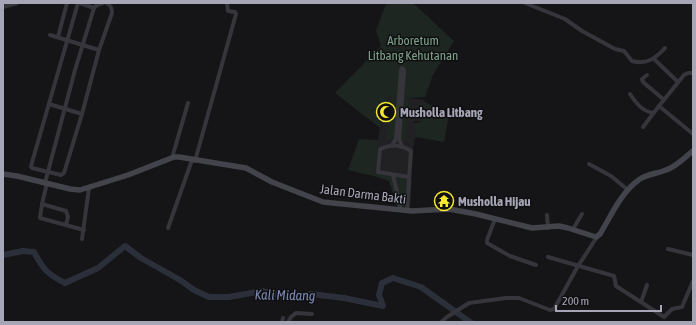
<svg xmlns="http://www.w3.org/2000/svg" width="696" height="325" viewBox="0 0 696 325" font-family="'Asap Condensed',sans-serif">
  <style>
    .built { fill: #212023 }
    .green { fill: #1e2621 }
    .lines { fill: none; stroke-linecap: round; stroke-linejoin: round }
    .river { stroke: #2a2f3a; stroke-width: 6 }
    .street { stroke: #36353b; stroke-width: 4 }
    .secondary { stroke: #43434b; stroke-width: 5.5 }
    .labels { text-anchor: middle; dominant-baseline: central; stroke-width: 3; stroke-linejoin: round; paint-order: stroke }
    .park-label { font-size: 13px; fill: #7ca289; stroke: #100f11 }
    .poi-label { font-size: 13px; font-weight: bold; fill: #a6a6b6; stroke: #100f11; text-anchor: start }
    .street-label { font-size: 13px; fill: #a6a6b6; stroke: #100f11 }
    .water-label { font-size: 14px; font-style: italic; fill: #7c8ab2; stroke: #100f11 }
  </style>
  <rect width="100%" height="100%" fill="#151416"/>
  <path class="built" d="M378 86 408 98 425 100 423 103 422 121H414L415 137 409 177 378 171V140L380 128 389 96Z"/>
  <g class="green">
    <path d="M389 3H413L454 41 433 75 425 97 408 98 389 96 380 128 335 93 381 46 376 31 385 6Z"/>
    <path d="M391 98 409 100 405 141 386 139Z"/>
    <path d="M423 101 449 115 444 142 415 137 414 123 421 122Z"/>
    <path d="M359 139 378 140 377 172 412 178 410 208 397 207 389 181 377 177 348 170Z"/>
  </g>
  <g class="lines">
    <path class="river" d="M3 255 23 251 34 252C43 269 47 274 65 283L98 268 125 246 141 258 180 280 194 290 209 297H229L262 291 287 297H299L311 294 344 298 383 306 379 295 382 283 393 278 421 287 470 322"/>
    <g class="street">
      <path d="M78 3 31 166 32 168 61 175 64 173 82 114 99 50 112 13C112 8 111 5 106 3"/>
      <path d="M80 3 94 8"/>
      <path d="M525 3 565 19 582 31 615 49 624 51 632 61C647 65 656 58 665 48"/>
      <path d="M3 7 17 3"/>
      <path d="M50 35 99 50"/>
      <path d="M58 37 67 3"/>
      <path d="M654 59 678 82"/>
      <path d="M693 73H688L684 75 659 106 693 134"/>
      <path d="M647 75 642 79 643 82 663 99"/>
      <path d="M630 94C636 103 642 111 653 113"/>
      <path d="M49 104 82 114"/>
      <path d="M643 127 659 106"/>
      <path d="M392 145 396 139 401 70 402 68 404 70 399 139 402 146"/>
      <path d="M172 158 188 103"/>
      <path d="M195 161 236 14 235 12 228 11 227 3"/>
      <path d="M589 164 611 176 628 190"/>
      <path d="M393 175 401 210"/>
      <path d="M45 183 75 70 94 8 97 5 103 3"/>
      <path d="M47 183 42 204 40 218 84 230"/>
      <path d="M42 204 66 211 68 217 66 225"/>
      <path d="M407 210 411 151C400 144 392 144 380 149L378 172 409 177"/>
      <path d="M547 215 548 228"/>
      <path d="M495 219 487 240V243L510 256 536 265"/>
      <path d="M168 228 192 160"/>
      <path d="M573 229 582 214"/>
      <path d="M82 239 89 188"/>
      <path d="M668 249 693 255"/>
      <path d="M548 257 614 276 616 286 664 317 672 309 682 307 693 281"/>
      <path d="M641 302 647 285"/>
      <path d="M282 322 283 318"/>
      <path d="M288 322 291 317 296 313 312 314"/>
      <path d="M441 322 447 317 469 303 506 298H519L550 310 554 309 578 266 597 237"/>
    </g>
    <path class="secondary" d="M3 174 17 176 70 189 80 190 128 175 174 157H179L246 168 272 182 323 202 412 211 449 209 476 214 532 228 559 226 568 228 596 237 600 234C611 216 621 192 640 179 648 174 656 174 666 170 676 167 685 157 693 151"/>
  </g>
  <defs>
    <g id="mosque-ring" transform="scale(1)"><circle r="9.5" fill="#100f11" stroke="#f5e82d" stroke-width="1.5"/><path d="M3.5-4.9A6 6 0 1 0 3.5 4.9A5 5 0 1 1 3.5-4.9Z" fill="#f5e82d"/></g>
    <g id="temple-ring" transform="scale(1)"><circle r="9.5" fill="#100f11" stroke="#f5e82d" stroke-width="1.5"/><path d="M0-6L5-2H3V0L6.5 2.5H4V6H1.5V3h-3V6H-4V2.5H-6.5L-3 0V-2H-5Z" fill="#f5e82d"/></g>
  </defs>
  <g fill-rule="evenodd">
    <use href="#mosque-ring" x="386" y="112"/>
    <use href="#temple-ring" x="444" y="201"/>
  </g>
  <g class="labels">
    <g class="park-label">
      <text x="413" y="40">Arboretum<tspan x="413" dy="15">Litbang Kehutanan</tspan></text>
    </g>
    <g class="poi-label">
      <text x="400" y="112">Musholla Litbang</text>
      <text x="458" y="201">Musholla Hijau</text>
    </g>
    <g class="street-label">
      <text transform="translate(363 194) rotate(7)">Jalan Darma Bakti</text>
    </g>
    <g class="water-label">
      <text transform="translate(285 295) rotate(1)">Kali Midang</text>
    </g>
  </g>
  <rect width="696" height="325" fill="none" stroke="#a6a6b6" stroke-width="8"/>
  <path d="M556 305v6h105v-6" fill="none" stroke="#a6a6b6" stroke-width="2"/>
  <text x="562" y="305" font-size="12" fill="#a6a6b6" stroke="#100f11" stroke-width="3" paint-order="stroke">200 m</text>
</svg>
